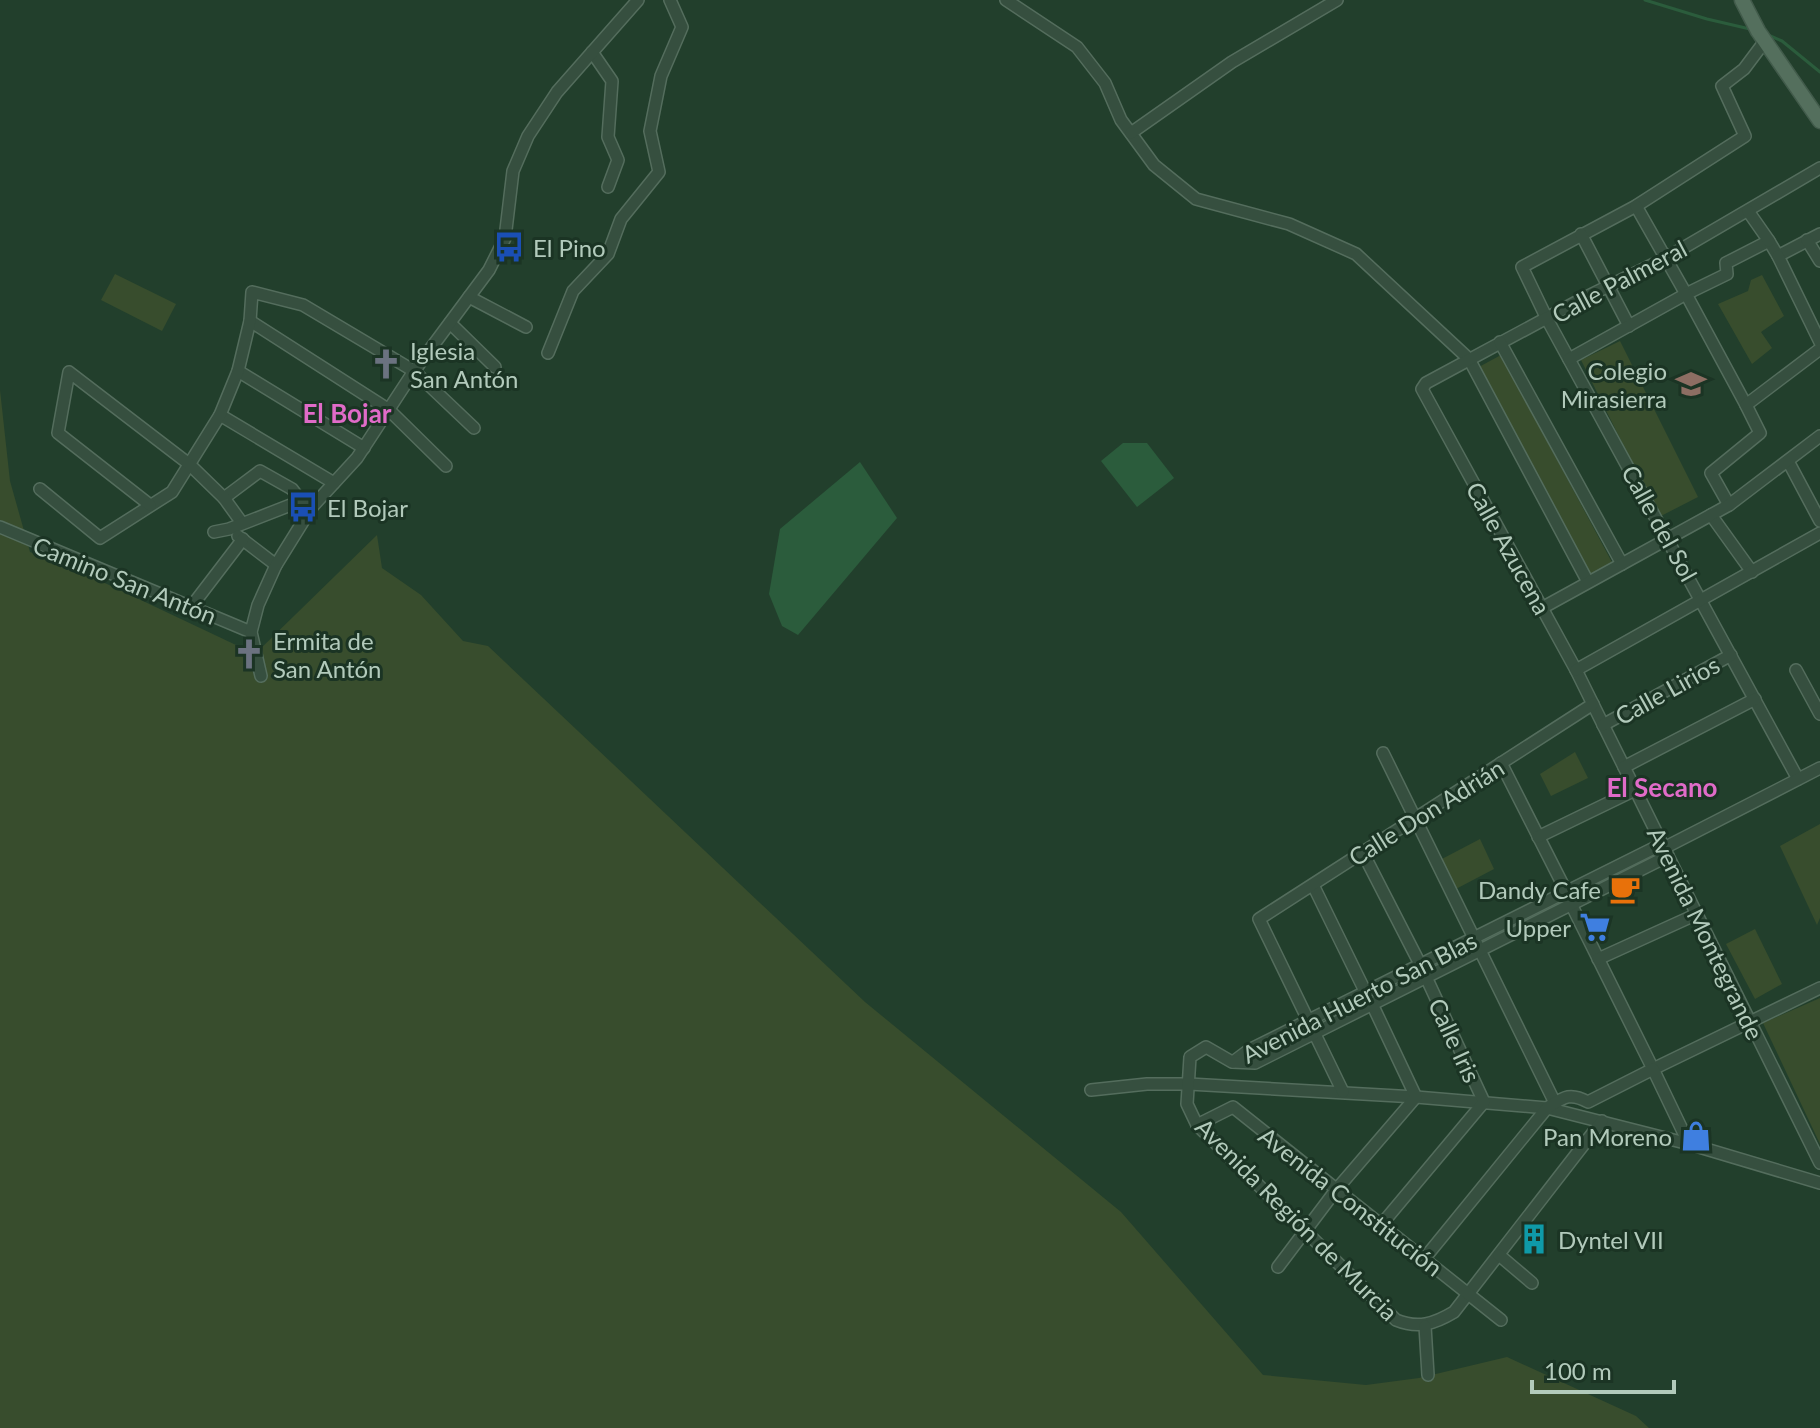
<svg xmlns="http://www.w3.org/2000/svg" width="1820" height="1428" viewBox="0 0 1820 1428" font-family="Lato,sans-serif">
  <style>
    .green { fill: #384d2d }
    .water { fill: #2b5c3c }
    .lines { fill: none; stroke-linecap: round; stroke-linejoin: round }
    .stream { stroke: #2b5c3c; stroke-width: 3 }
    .minor-casing { stroke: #546d5d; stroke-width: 14 }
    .major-casing { stroke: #425b4b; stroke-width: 17 }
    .minor { stroke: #364f3f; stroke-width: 11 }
    .major { stroke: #546f5d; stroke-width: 14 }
    .labels { text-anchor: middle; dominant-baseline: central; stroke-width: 6; stroke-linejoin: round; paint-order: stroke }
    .poi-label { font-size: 24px; fill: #b2cabb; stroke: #1b3424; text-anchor: start }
    .street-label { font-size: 24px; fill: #b2cabb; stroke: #1b3424 }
    .neighbourhood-label { font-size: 26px; font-weight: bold; fill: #e06bc8; stroke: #1b3424 }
  </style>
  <rect width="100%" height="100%" fill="#223f2c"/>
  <g class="green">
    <path d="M115 274 176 304 162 331 101 300Z"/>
    <path d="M1762 275 1784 316 1761 332 1772 348 1752 364 1718 304 1748 291 1751 280Z"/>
    <path d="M1620 341 1698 497 1659 517 1581 360Z"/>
    <path d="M1501 355 1614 566 1590 579 1477 368Z"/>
    <path d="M0 390 10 481 30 552 107 584 255 654 377 535 382 568 421 595 463 641 488 646 865 1002 1121 1212 1263 1375 1366 1385 1419 1378 1507 1357 1636 1416 1649 1428H0Z"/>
    <path d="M1575 752 1588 778 1551 796 1540 774Z"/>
    <path d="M1820 824V918L1817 925 1780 846Z"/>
    <path d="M1480 839 1494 869 1454 890 1440 860Z"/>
    <path d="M1755 929 1782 984 1755 999 1726 944Z"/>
    <path d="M1820 998V1144L1763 1023Z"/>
  </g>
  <g class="water">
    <path d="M1123 443H1147L1174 478 1137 507 1101 461Z"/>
    <path d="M860 462 897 518 798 635 782 626 769 594 780 529Z"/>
  </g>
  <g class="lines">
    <g class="stream">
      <path d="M1645 0 1707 19 1750 29"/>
      <path d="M1768 35 1782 41 1820 72"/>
    </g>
    <g class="minor-casing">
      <g id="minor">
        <path d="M1006 0 1077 47 1105 83 1121 120 1154 165 1196 199 1289 224 1356 254 1469 359 1588 582"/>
        <path d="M1765 41 1744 69 1722 86 1745 136 1636 206 1522 267 1547 319 1798 779"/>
        <path d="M592 52 612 81 608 137 618 160 608 187"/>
        <path d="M1131 133 1232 62 1337 0"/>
        <path d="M1820 168 1666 258 1580 300 1426 383 1422 389 1576 670 1820 1163"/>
        <path d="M1636 206 1686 294 1727 274 1726 263 1769 241 1778 256 1820 234"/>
        <path d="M1748 211 1769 241"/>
        <path d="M1581 234 1629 326"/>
        <path d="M1807 240 1820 261"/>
        <path d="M1778 256 1820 342"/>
        <path d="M469 297 526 327"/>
        <path d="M250 321 389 410 446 466"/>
        <path d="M450 323 495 367"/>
        <path d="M1500 342 1622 564"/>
        <path d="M548 353 573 291 608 254 621 219 659 172 650 131 661 76 682 27 670 0"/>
        <path d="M1569 359 1686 294 1746 405"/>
        <path d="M238 371 364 448"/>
        <path d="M220 415 334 483"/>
        <path d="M1788 461 1820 521"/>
        <path d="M40 489 100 538 172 492 220 415 238 371 250 321 252 292 303 305 414 371 474 428"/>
        <path d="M224 498 260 471 292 489 301 501 312 507"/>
        <path d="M150 505 58 433 69 372 189 464 224 498 242 523"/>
        <path d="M1729 505 1711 473 1760 433 1746 405 1820 349"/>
        <path d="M1711 515 1752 572"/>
        <path d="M0 527 251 632"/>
        <path d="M214 532 229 529 301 501"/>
        <path d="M238 536 276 565"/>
        <path d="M191 607 243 539"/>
        <path d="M1542 608 1729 505 1820 436"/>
        <path d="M1576 670 1820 533"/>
        <path d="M1796 670 1820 714"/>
        <path d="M261 676 251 632 258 605 276 565 312 507 357 458 414 371 489 270 505 238 513 171 528 136 557 92 638 0"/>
        <path d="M1603 725 1731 655"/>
        <path d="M1383 753 1555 1103"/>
        <path d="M1501 763 1566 891"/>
        <path d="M1624 767 1755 699"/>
        <path d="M1538 837 1635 790"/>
        <path d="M1664 848 1820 768"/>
        <path d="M1362 851 1420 964"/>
        <path d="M1313 885 1365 991"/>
        <path d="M1571 904 1653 1069 1820 988"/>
        <path d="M1598 959 1697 914"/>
        <path d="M1233 1062 1249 1050 1662 844"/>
        <path d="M1091 1090 1147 1084H1189L1416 1097 1547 1108 1689 1144 1820 1183"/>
        <path d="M1343 1092 1259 919 1593 704"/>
        <path d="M1602 1121 1454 1312C1434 1324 1418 1329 1396 1320L1197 1125 1187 1104 1190 1057 1206 1047 1232 1062 1255 1063 1668 856"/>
        <path d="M1197 1125 1233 1107 1501 1320"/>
        <path d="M1381 1225 1484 1102 1426 977"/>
        <path d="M1499 1255 1532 1283"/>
        <path d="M1424 1259 1547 1108C1564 1097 1570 1092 1588 1102L1653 1069 1689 1144"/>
        <path d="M1278 1267 1336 1190 1416 1097 1372 1004"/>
        <path d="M1425 1326 1428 1375"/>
      </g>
    </g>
    <g class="major-casing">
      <path id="major" d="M1742 0 1758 31 1820 121"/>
    </g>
    <use href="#minor" class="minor"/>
    <use href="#major" class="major"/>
  </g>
  <defs>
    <g id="bus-bare" transform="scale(2.4)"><path d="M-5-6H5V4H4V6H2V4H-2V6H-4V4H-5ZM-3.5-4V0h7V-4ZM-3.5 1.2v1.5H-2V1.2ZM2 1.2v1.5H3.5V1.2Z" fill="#1a4fb4" stroke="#1b3424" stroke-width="2.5" paint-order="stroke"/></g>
    <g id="church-bare" transform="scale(2.4)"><path d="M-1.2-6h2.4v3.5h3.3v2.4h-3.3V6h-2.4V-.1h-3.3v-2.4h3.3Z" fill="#6b7280" stroke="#1b3424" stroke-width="2.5" paint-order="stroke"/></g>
    <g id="school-bare" transform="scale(2.4)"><path d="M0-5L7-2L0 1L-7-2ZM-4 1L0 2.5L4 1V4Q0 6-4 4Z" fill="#8d6e63" stroke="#1b3424" stroke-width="2.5" paint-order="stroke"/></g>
    <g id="cafe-bare" transform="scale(2.4)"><path d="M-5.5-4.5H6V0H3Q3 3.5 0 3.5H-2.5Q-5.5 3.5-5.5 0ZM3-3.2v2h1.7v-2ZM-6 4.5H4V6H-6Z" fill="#e8710a" stroke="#1b3424" stroke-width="2.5" paint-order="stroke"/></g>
    <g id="supermarket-bare" transform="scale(2.4)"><path d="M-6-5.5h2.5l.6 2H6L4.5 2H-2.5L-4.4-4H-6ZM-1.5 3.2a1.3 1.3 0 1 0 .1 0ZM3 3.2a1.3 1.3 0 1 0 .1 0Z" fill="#3f7fe0" stroke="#1b3424" stroke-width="2.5" paint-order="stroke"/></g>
    <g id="shop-bare" transform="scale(2.4)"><path d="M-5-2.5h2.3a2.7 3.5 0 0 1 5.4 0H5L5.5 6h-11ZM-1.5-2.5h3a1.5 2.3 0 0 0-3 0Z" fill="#3f7fe0" stroke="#1b3424" stroke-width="2.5" paint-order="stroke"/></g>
    <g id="building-bare" transform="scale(2.4)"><path d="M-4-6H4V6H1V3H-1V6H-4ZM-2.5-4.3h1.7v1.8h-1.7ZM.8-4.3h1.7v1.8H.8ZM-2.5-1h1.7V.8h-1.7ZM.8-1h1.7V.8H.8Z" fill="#0f9aa8" stroke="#1b3424" stroke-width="2.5" paint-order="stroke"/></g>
  </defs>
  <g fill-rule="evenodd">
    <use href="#bus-bare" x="509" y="247"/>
    <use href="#church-bare" x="386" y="364"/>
    <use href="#school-bare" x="1691" y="384"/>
    <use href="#bus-bare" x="303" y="507"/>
    <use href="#church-bare" x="249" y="654"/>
    <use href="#cafe-bare" x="1625" y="889"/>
    <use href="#supermarket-bare" x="1595" y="927"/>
    <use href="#shop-bare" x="1696" y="1136"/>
    <use href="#building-bare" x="1534" y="1239"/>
  </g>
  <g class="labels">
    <g class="poi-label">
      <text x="533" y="247">El Pino</text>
      <text x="410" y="350">Iglesia<tspan x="410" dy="28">San Antón</tspan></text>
      <text x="1667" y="370" text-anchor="end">Colegio<tspan x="1667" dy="28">Mirasierra</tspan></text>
      <text x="327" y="507">El Bojar</text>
      <text x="273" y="640">Ermita de<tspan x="273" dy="28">San Antón</tspan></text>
      <text x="1601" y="889" text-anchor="end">Dandy Cafe</text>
      <text x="1571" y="927" text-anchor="end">Upper</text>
      <text x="1672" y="1136" text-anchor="end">Pan Moreno</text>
      <text x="1558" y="1239">Dyntel VII</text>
    </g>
    <g class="street-label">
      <text transform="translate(1619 281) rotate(-28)">Calle Palmeral</text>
      <text transform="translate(1660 523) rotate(61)">Calle del Sol</text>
      <text transform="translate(1509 548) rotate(61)">Calle Azucena</text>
      <text transform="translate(125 580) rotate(22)">Camino San Antón</text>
      <text transform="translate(1667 690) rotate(-29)">Calle Lirios</text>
      <text transform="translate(1426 812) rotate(-32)">Calle Don Adrián</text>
      <text transform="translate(1706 933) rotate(64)">Avenida Montegrande</text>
      <text transform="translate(1359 997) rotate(-27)">Avenida Huerto San Blas</text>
      <text transform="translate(1455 1040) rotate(65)">Calle Iris</text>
      <text transform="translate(1351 1201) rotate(38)">Avenida Constitución</text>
      <text transform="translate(1297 1219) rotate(45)">Avenida Región de Murcia</text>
    </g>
    <g class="neighbourhood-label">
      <text x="347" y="413">El Bojar</text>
      <text x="1662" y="787">El Secano</text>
    </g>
  </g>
  <path d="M1532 1380v12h142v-12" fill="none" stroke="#b2cabb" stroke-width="4"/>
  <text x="1544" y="1380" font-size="24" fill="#b2cabb" stroke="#1b3424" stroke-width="6" paint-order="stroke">100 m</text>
</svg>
